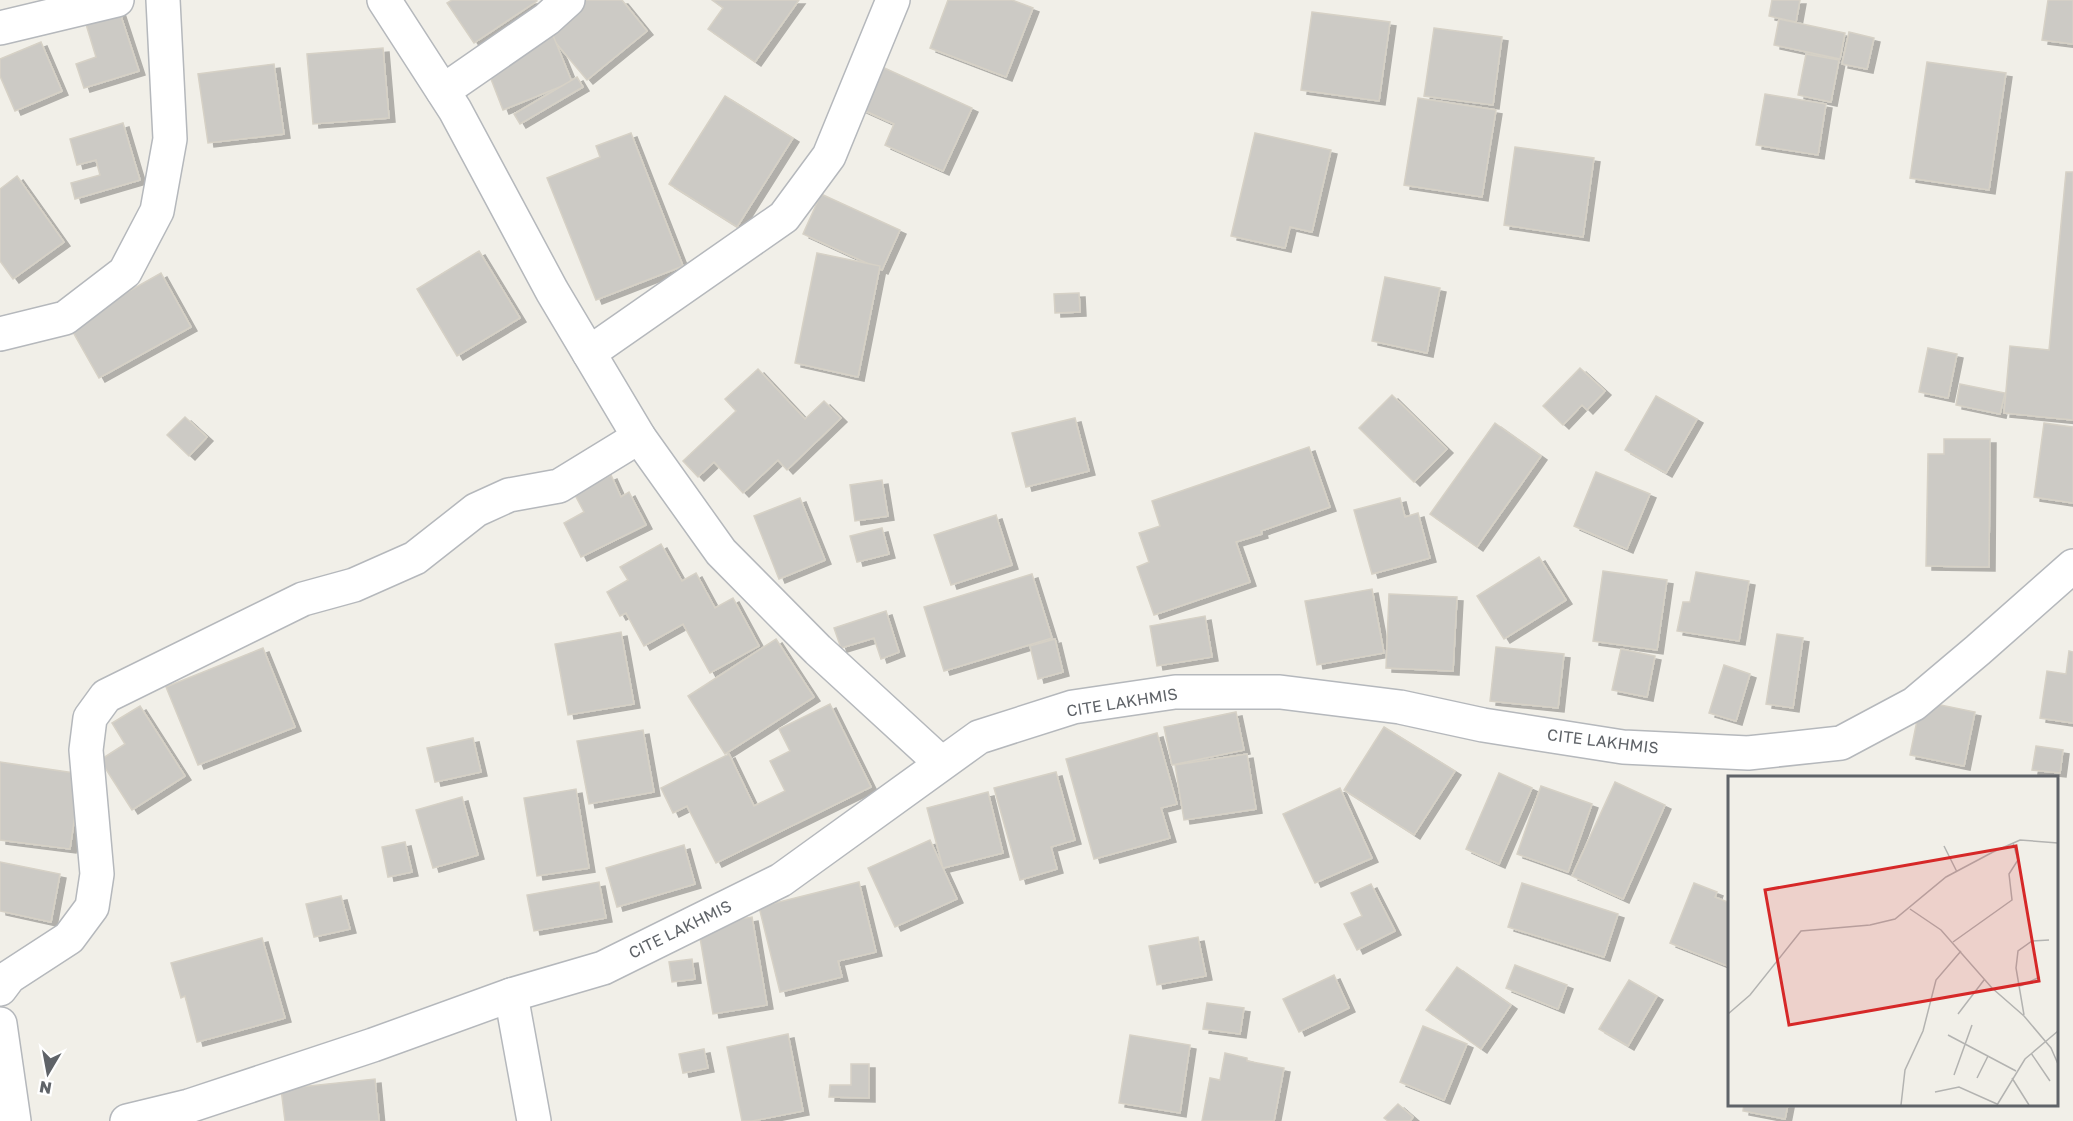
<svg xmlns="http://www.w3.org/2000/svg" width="2073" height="1121" viewBox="0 0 2073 1121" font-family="'Golos Text',sans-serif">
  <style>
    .building { fill: #cccac5; stroke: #d6d1c6; stroke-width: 1.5; filter: url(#shadow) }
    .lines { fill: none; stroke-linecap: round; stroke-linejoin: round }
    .minor-casing { stroke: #b5b8bc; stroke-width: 36 }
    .minor { stroke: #fff; stroke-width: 33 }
    .labels { text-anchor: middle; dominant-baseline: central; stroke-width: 4.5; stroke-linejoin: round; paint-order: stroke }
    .street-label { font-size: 16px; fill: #5f6368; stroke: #fff }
    .inset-road { fill: none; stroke: #b3b3b1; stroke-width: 1.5 }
    .view { fill: #d62828; fill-opacity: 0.15; stroke: #d62828; stroke-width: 3 }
    .inset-edge { fill: none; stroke: #5f6368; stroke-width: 3 }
  </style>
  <defs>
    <filter id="shadow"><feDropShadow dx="6" dy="4" stdDeviation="0" flood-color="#0004"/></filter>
  </defs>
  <rect width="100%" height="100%" fill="#f1efe8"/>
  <g class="building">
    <path d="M452 0H536L537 1 474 43 447 3Z"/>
    <path d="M583 0H622L647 31 587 80 546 31Z"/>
    <path d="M712 0H799L755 62 708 29 723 8Z"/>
    <path d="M948 0H1012L1033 8 1006 77 930 48Z"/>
    <path d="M1772 0H1800L1796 22 1769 16Z"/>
    <path d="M2048 0H2073V44L2042 40Z"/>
    <path d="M119 10 139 71 84 88 76 64 96 57 85 21Z"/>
    <path d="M1312 12 1390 22 1379 101 1301 90Z"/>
    <path d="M1779 19 1845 33 1840 59 1774 45Z"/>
    <path d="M1434 28 1502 37 1493 105 1424 96Z"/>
    <path d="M1849 32 1874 38 1867 69 1842 64Z"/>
    <path d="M552 33 572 82 503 110 484 61Z"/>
    <path d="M41 42 62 91 15 111 0 76V59Z"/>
    <path d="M383 48 389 118 313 124 307 54Z"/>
    <path d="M1806 54 1839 60 1831 102 1798 95Z"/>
    <path d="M1927 62 2006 73 1989 190 1910 178Z"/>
    <path d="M274 64 284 134 208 143 198 74Z"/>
    <path d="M880 66 972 108 943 171 885 145 894 124 861 109Z"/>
    <path d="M577 77 583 87 520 124 514 114Z"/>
    <path d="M1765 94 1826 104 1818 155 1756 145Z"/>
    <path d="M725 96 793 138 737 227 669 184Z"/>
    <path d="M1418 98 1496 110 1482 197 1404 185Z"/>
    <path d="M123 123 140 180 75 199 71 183 100 175 96 160 77 165 70 139Z"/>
    <path d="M631 133 683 266 596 300 547 178 600 157 596 146Z"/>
    <path d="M1255 133 1331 150 1312 232 1290 227 1285 248 1231 236Z"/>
    <path d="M1515 147 1594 158 1583 237 1504 225Z"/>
    <path d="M2066 172H2073V420L2004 413 2010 346 2049 350Z"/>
    <path d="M17 176 64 242 13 279 0 261V189Z"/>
    <path d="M821 194 900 230 882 270 803 234Z"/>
    <path d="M479 251 520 318 457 356 417 289Z"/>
    <path d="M817 253 880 266 858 377 795 363Z"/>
    <path d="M161 273 191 327 99 378 69 325Z"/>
    <path d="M1385 277 1440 288 1427 353 1372 341Z"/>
    <path d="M1079 293 1080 312 1055 313 1054 294Z"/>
    <path d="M1928 348 1957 354 1948 398 1919 392Z"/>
    <path d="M1580 368 1605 391 1587 410 1582 405 1563 425 1543 406Z"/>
    <path d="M758 369 805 419 824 401 841 418 787 470 778 460 743 493 714 462 698 477 683 461 736 411 725 399Z"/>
    <path d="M1960 384 2005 393 2000 414 1956 405Z"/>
    <path d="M1392 395 1447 449 1414 482 1359 428Z"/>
    <path d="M1656 396 1697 419 1666 473 1625 450Z"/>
    <path d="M185 417 207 437 189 456 167 435Z"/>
    <path d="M1075 418 1089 471 1026 487 1012 433Z"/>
    <path d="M1495 423 1541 456 1477 547 1430 514Z"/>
    <path d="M2044 423 2073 427V503L2034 497Z"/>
    <path d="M1944 439H1990L1989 567 1926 566 1928 454H1944Z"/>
    <path d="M1309 447 1330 507 1261 531 1262 534 1236 542 1250 582 1154 615 1137 567 1149 562 1139 533 1160 526 1152 501Z"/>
    <path d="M1596 472 1650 494 1627 549 1574 526Z"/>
    <path d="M611 475 621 497 629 492 646 525 581 557 564 523 584 512 574 493Z"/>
    <path d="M882 480 888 516 855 521 850 485Z"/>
    <path d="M800 498 825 560 779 579 754 516Z"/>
    <path d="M1400 498 1405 517 1418 513 1430 558 1372 574 1354 510Z"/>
    <path d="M996 515 1012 565 951 585 934 535Z"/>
    <path d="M882 528 889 554 857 562 850 536Z"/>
    <path d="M661 544 682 581 696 573 715 608 733 598 759 646 710 673 683 624 644 646 626 613 620 616 607 592 628 580 620 567Z"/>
    <path d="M1539 557 1566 600 1504 639 1477 596Z"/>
    <path d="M1603 571 1667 580 1657 650 1593 641Z"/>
    <path d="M1696 572 1749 581 1739 641 1677 631 1683 602H1690Z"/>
    <path d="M1032 574 1052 638 944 671 924 607Z"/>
    <path d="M1372 589 1384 653 1317 665 1305 601Z"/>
    <path d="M1389 594 1457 597 1453 671 1386 668Z"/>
    <path d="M886 611 899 652 881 659 874 638 841 648 834 628Z"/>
    <path d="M1205 616 1212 657 1157 666 1150 626Z"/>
    <path d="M621 632 634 704 568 715 555 644Z"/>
    <path d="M1777 634 1803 638 1793 708 1766 704Z"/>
    <path d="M776 639 814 697 725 754 688 696Z"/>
    <path d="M1055 639 1063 672 1038 679 1030 646Z"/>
    <path d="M1496 647 1564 654 1558 708 1490 701Z"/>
    <path d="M263 648 295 727 198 765 166 687Z"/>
    <path d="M1621 649 1655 656 1647 697 1612 690Z"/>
    <path d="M2069 651 2073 652V723L2040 718 2047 671 2066 674Z"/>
    <path d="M1724 665 1750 674 1736 721 1709 713Z"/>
    <path d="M1921 701 1975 712 1964 766 1910 755Z"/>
    <path d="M830 704 871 787 716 863 687 806 673 813 661 788 729 754 754 806 785 791 770 761 790 751 779 729Z"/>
    <path d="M140 706 185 776 132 810 100 760 125 744 112 723Z"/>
    <path d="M1236 712 1244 750 1172 765 1164 727Z"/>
    <path d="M1384 727 1455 771 1414 835 1344 790Z"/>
    <path d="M643 730 654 792 589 804 577 741Z"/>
    <path d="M1157 733 1177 804 1161 808 1170 838 1094 859 1066 759Z"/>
    <path d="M473 738 481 772 435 782 427 748Z"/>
    <path d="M2036 746 2063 750 2060 773 2032 770Z"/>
    <path d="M1247 754 1256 809 1184 820 1175 765Z"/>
    <path d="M0 762 81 774 70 849 0 840Z"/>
    <path d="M1056 772 1075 840 1051 847 1057 869 1020 880 994 788Z"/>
    <path d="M1499 773 1532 788 1499 864 1466 849Z"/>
    <path d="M1615 782 1665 805 1623 899 1572 876Z"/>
    <path d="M1541 786 1592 804 1568 872 1517 854Z"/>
    <path d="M1340 788 1372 858 1315 883 1283 814Z"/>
    <path d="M576 789 589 868 537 876 524 798Z"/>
    <path d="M988 792 1003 853 943 868 927 808Z"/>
    <path d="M462 797 478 855 433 868 416 810Z"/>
    <path d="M930 840 957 899 895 927 868 868Z"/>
    <path d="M405 842 412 872 388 877 382 847Z"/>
    <path d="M684 845 695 884 617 907 606 868Z"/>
    <path d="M0 862 60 874 51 922 0 911Z"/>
    <path d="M599 882 606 918 534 931 527 895Z"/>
    <path d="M859 882 876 952 838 961 842 977 780 992 759 907Z"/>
    <path d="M1522 883 1618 914 1604 957 1508 927Z"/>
    <path d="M1694 883 1717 892 1715 897 1730 903V967L1670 943Z"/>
    <path d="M1371 884 1395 931 1357 950 1344 924 1362 916 1351 893Z"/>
    <path d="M341 896 350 929 314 937 306 904Z"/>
    <path d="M752 917 767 1005 713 1014 698 926Z"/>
    <path d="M1198 937 1206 976 1157 985 1149 946Z"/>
    <path d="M262 938 285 1018 197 1042 185 996 181 998 171 963Z"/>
    <path d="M692 959 695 979 672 982 669 962Z"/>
    <path d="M1515 965 1567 985 1558 1009 1506 988Z"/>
    <path d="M1457 967 1511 1005 1481 1049 1426 1010Z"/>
    <path d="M1334 975 1349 1008 1299 1032 1283 999Z"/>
    <path d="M1629 980 1657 996 1628 1046 1599 1029Z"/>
    <path d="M1207 1003 1244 1008 1240 1034 1203 1029Z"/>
    <path d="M1423 1026 1467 1044 1444 1100 1400 1082Z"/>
    <path d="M788 1034 803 1111 752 1121H742L727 1047Z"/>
    <path d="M1130 1035 1190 1045 1180 1113 1119 1103Z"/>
    <path d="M704 1049 708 1068 683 1073 679 1054Z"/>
    <path d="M1225 1053 1247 1058V1061L1284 1068 1274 1121H1202L1210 1078 1220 1080Z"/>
    <path d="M851 1064H869V1098L829 1097 830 1085H851Z"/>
    <path d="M375 1079 379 1121H285L281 1089Z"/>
    <path d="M1398 1104 1413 1117 1410 1121H1388L1384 1118Z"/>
    <path d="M1744 1104H1788L1785 1119 1743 1111Z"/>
  </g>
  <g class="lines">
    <g class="minor-casing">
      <g id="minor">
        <path d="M384 0 455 110 552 291 639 437 721 552 818 650 941 763"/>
        <path d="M0 28 117 0"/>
        <path d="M443 91 547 19 568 0"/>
        <path d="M0 334 65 318 125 272 157 211 170 139 163 0"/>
        <path d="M589 353 784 217 829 156 893 0"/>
        <path d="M0 989 9 977 69 938 92 907 97 874 86 750 90 718 106 696 303 599 354 585 415 558 476 510 509 495 559 486 639 437"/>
        <path d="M511 995 534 1121"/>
        <path d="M0 1024 14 1121"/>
        <path d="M127 1121 189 1106 373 1045 511 995 603 968 781 880 979 737 1073 707 1175 692H1280L1400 707 1483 725 1623 747 1748 753 1841 743 1914 704 1978 650 2073 566"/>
      </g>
    </g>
    <use href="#minor" class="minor"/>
  </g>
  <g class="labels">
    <g class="street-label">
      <text transform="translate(1122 702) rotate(-9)">CITE LAKHMIS</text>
      <text transform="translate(1603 741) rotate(7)">CITE LAKHMIS</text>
      <text transform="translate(680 929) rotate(-26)">CITE LAKHMIS</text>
    </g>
  </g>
  <g transform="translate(1728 776)">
    <rect width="330" height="330" fill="#f1efe8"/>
    <path class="inset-road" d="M216 70 229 96M182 133 213 154 264 212 296 240 323 272 330 288M225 166 284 124 281 98 290 84 285 67M292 210 312 201M0 238 22 219 73 155 142 149 167 143 218 101 265 76 292 64 330 67M230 238 256 204M296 239 288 192 290 175 304 165 321 164M220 259 288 295M303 277 322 305M226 299 244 249M249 302 260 280M284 302 301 329M207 316 231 311 269 328M173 329 177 294 195 255 208 204 233 175M269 329 297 283 330 255"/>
    <path class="view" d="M288 70 311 205 61 249 37 114Z"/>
    <rect width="330" height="330" class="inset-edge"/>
  </g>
  <g transform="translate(48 1073) rotate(190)" stroke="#ffffff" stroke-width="4.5" paint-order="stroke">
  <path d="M0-4.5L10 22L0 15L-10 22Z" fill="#5f6368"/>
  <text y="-9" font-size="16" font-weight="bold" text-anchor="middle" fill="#5f6368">N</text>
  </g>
</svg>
